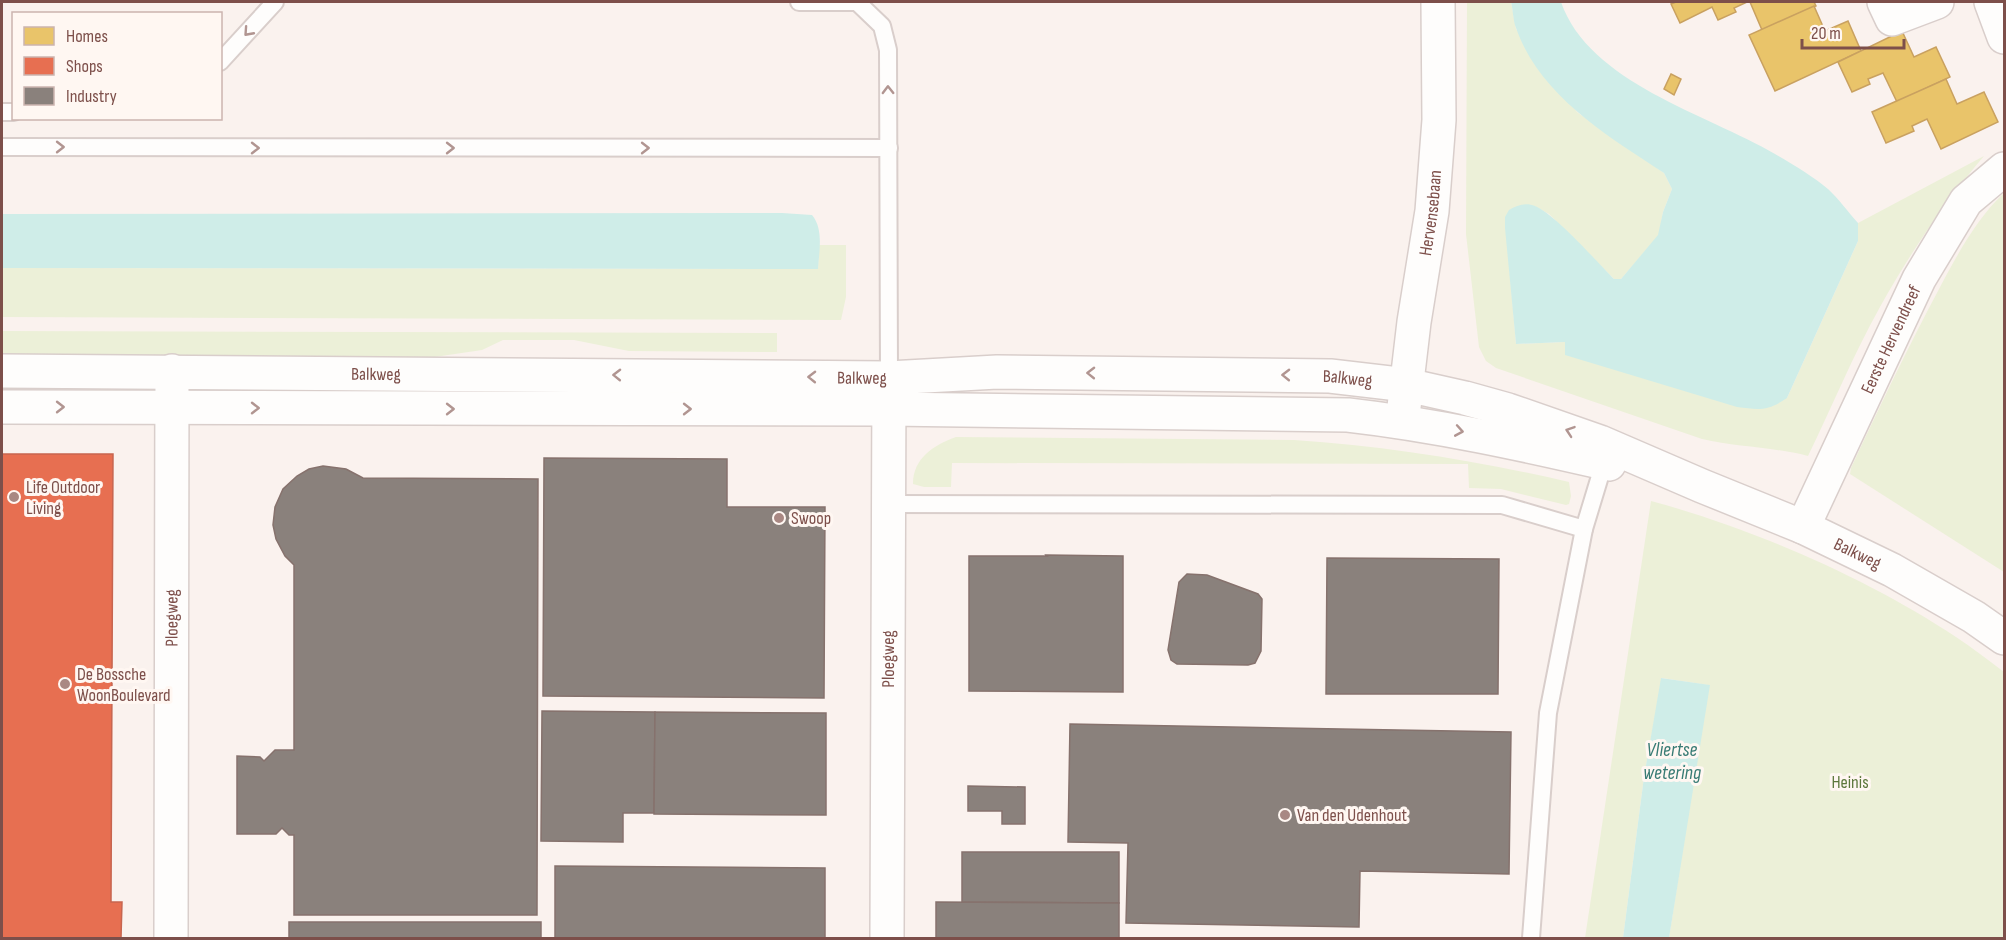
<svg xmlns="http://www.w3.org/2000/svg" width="2006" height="940" viewBox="0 0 2006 940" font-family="'Sofia Sans Condensed',sans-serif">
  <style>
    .green { fill: #ecf0d8 }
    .water { fill: #cfede8 }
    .homes { fill: #e9c46a; stroke: #c9a160; stroke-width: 1.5 }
    .shops { fill: #e76f51; stroke: #c7654f; stroke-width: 1.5 }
    .industry { fill: #8a817c; stroke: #86726d; stroke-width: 1.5 }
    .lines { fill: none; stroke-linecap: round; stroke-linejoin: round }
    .service-casing { stroke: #d9cecb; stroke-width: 20 }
    .minor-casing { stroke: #d9cecb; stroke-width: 36 }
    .tertiary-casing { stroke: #d9cecb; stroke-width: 36 }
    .service { stroke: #fefdfc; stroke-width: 16 }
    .minor { stroke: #fefdfc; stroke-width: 33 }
    .tertiary { stroke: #fefdfc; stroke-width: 33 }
    .oneway { stroke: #b19591 }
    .poi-dot { fill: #a98883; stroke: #fff7f2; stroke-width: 2 }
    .labels { text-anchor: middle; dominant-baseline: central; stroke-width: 6; stroke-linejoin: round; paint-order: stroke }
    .street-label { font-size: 18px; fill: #7d4f4a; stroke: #fff7f2 }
    .poi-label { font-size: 18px; fill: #7d4f4a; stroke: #fff7f2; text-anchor: start }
    .park-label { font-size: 18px; fill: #5c773b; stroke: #fff7f2 }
    .water-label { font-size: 20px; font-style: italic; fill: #387b74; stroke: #fff7f2 }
  </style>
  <rect width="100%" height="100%" fill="#faf2ee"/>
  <g class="green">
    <path d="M1467 2H1511L1516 29 1577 112 1664 173 1672 189 1663 212 1659 235 1621 279H1614L1549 214 1534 206 1505 217 1516 344 1565 342 1787 398 1858 241V223L1984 156C1944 203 1910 253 1880 307 1853 355 1832 407 1808 456 1773 447 1737 447 1702 439L1496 368 1486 361 1479 347 1466 234Z"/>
    <path d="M2004 193V572L1850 474 1851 468C1879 408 1907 349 1938 291 1956 257 1976 219 2004 193Z"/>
    <path d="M819 245H846V297L841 320 2 317V268L818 269Z"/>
    <path d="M2 331 777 333V352L629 351 574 340H503L482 350 421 359 2 360Z"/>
    <path d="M956 437 1294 440C1387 446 1478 461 1569 482L1571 496 1569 504 1566 505 1501 489 1469 488 1468 464 952 463 951 487H924L913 484C913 458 934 445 956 437Z"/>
    <path d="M1651 501C1752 528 1869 579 1956 637 1973 648 1988 660 2004 672V938H1669L1708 685 1662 678 1644 777 1623 938H1585Z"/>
  </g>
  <g class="water">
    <path d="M1511 2H1561C1589 83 1707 114 1775 154 1791 163 1814 177 1828 189 1839 199 1848 212 1858 223V241L1787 398C1768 411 1760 410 1737 407L1565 355V342L1516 344 1505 228V217L1509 210C1517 205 1526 202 1535 206 1555 214 1597 262 1614 279H1621L1658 235 1663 212 1672 189 1664 173C1608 136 1540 96 1516 28 1513 20 1513 10 1511 2Z"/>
    <path d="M782 213 812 215C824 229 819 252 818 269L2 268V214Z"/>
    <path d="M1661 678 1710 685 1669 938H1623L1644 777Z"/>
  </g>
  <g class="homes">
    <path d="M1676 2H1747L1734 8 1736 12 1718 20 1712 7 1680 23 1671 4Z"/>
    <path d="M1750 2H1814L1816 6 1762 30Z"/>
    <path d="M1814 6 1825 31 1848 21 1861 51 1775 91 1749 35Z"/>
    <path d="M1902 31 1914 57 1936 47 1950 77 1897 102 1883 73 1868 79 1870 84 1852 92 1838 62Z"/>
    <path d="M1671 74 1681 79 1674 95 1664 89Z"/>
    <path d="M1946 79 1957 104 1984 92 1998 122 1941 149 1927 119 1912 126 1914 131 1886 143 1872 112Z"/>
  </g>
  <path class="shops" d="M2 454H113L111 902H122L121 938H2Z"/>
  <g class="industry">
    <path d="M544 458 727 459V507H825L824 698 543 696Z"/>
    <path d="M323 466 346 469 363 478 538 479 537 915H294V835H289L282 828 276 834H237V756L260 757 264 761 275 750H294V565L285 556 276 539 273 525 275 507 283 489 297 476 309 469Z"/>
    <path d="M1046 555 1123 556V692L969 691V556H1047Z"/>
    <path d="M1327 558 1499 559 1498 694H1326Z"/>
    <path d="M1187 574 1207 575 1258 594 1262 599 1261 651 1255 663 1248 665 1177 664 1171 660 1168 650 1179 582Z"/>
    <path d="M542 711 655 712 654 813H623V842L541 841Z"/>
    <path d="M655 712 826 713V815L654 814Z"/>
    <path d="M1070 724 1511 732 1509 874 1360 871 1359 927 1126 923 1128 843 1068 842Z"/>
    <path d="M968 786 1025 787V824H1002V811H968Z"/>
    <path d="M962 852H1119V903L962 902Z"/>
    <path d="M555 866 825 868V938H555Z"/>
    <path d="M936 902 1119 903V938H936Z"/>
    <rect x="289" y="922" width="252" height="16"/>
  </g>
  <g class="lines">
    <g class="service-casing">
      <g id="service">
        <path d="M799 2H857L882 26 888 50 889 378"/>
        <path d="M220 62 275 2"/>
        <path d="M2 112H14"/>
        <path d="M2 147 889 148"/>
        <path d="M888 504 1502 505 1584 529 1604 463"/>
        <path d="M1531 938 1548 713 1584 529"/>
      </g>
    </g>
    <g class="minor-casing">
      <g id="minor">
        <path d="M1884 2 1892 19 1937 2"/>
        <path d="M1991 2 2004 37"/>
        <path id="s1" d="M1803 527 1919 279 1966 201 2004 169"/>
        <path id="s2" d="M171 938 172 371"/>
        <path id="s3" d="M887 938 889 379"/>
      </g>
    </g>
    <g class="tertiary-casing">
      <g id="tertiary">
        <path id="s4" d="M2 371 889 378 997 372 1330 376 1407 385 1465 398 1508 410 1600 442 1702 486 1803 527 1892 570 1974 617 2004 638"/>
        <path d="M2 407 888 409 1348 415C1436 425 1522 444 1609 464"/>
        <path id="s5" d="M1404 407 1414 322 1432 211 1439 120 1438 2"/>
      </g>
    </g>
    <use href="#service" class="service"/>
    <use href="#minor" class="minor"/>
    <use href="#tertiary" class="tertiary"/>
  </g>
  <defs><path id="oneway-chevron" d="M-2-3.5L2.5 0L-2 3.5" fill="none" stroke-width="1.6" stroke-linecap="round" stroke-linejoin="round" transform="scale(1.5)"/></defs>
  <g class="oneway">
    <use href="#oneway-chevron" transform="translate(248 32) rotate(132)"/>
    <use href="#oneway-chevron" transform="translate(888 90) rotate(-91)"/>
    <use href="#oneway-chevron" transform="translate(60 147)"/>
    <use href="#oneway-chevron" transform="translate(255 148)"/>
    <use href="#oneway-chevron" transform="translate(450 148)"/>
    <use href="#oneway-chevron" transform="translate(645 148)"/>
    <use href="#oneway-chevron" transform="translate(1091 373) rotate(-179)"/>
    <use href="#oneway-chevron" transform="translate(617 375) rotate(-179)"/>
    <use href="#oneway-chevron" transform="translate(1286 375) rotate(-179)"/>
    <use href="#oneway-chevron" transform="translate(812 377) rotate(-179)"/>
    <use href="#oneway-chevron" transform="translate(60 407)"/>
    <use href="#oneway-chevron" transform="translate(255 408)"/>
    <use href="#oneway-chevron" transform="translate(450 409)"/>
    <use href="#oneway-chevron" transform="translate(687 409)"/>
    <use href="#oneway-chevron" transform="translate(1459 431) rotate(10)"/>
    <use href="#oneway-chevron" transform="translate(1570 431) rotate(-161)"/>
  </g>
  <g class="poi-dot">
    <circle cx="14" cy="497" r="6"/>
    <circle cx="779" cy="518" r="6"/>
    <circle cx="65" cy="684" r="6"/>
    <circle cx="1285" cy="815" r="6"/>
  </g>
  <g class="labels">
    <g class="street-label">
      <text stroke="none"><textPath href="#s5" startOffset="196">Hervensebaan</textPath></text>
      <text stroke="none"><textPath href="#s1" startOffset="207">Eerste Hervendreef</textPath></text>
      <text stroke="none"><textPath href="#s4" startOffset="374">Balkweg</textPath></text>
      <text stroke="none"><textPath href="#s4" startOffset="860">Balkweg</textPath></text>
      <text stroke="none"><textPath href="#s4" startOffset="1346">Balkweg</textPath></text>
      <text stroke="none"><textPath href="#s4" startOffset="1888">Balkweg</textPath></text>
      <text stroke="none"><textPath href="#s2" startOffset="320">Ploegweg</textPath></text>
      <text stroke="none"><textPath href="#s3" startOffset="279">Ploegweg</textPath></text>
    </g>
    <g class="poi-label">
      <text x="26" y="487">Life Outdoor<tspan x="26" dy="21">Living</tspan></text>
      <text x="791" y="518">Swoop</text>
      <text x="77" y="674">De Bossche<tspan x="77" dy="21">WoonBoulevard</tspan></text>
      <text x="1297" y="815">Van den Udenhout</text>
    </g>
    <g class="park-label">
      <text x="1850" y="782">Heinis</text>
    </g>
    <g class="water-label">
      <text x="1672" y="750">Vliertse<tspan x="1672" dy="23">wetering</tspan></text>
    </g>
  </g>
  <rect width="2006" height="940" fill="none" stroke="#7d4f4a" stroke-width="6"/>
  <rect x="12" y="12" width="210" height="108" fill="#fff7f2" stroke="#cbb4af" stroke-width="1.5"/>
  <rect x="24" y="27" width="30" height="18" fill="#e9c46a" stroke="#cbb4af" stroke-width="1.5"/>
  <text x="66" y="42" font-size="18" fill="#7d4f4a">Homes</text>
  <rect x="24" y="57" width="30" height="18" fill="#e76f51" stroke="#cbb4af" stroke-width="1.5"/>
  <text x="66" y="72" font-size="18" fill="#7d4f4a">Shops</text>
  <rect x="24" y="87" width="30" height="18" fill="#8a817c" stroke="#cbb4af" stroke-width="1.5"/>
  <text x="66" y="102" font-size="18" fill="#7d4f4a">Industry</text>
  <path d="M1802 39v9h102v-9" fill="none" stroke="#7d4f4a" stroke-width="3"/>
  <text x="1811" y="39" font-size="18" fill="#7d4f4a" stroke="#fff7f2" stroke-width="4.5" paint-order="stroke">20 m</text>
</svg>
